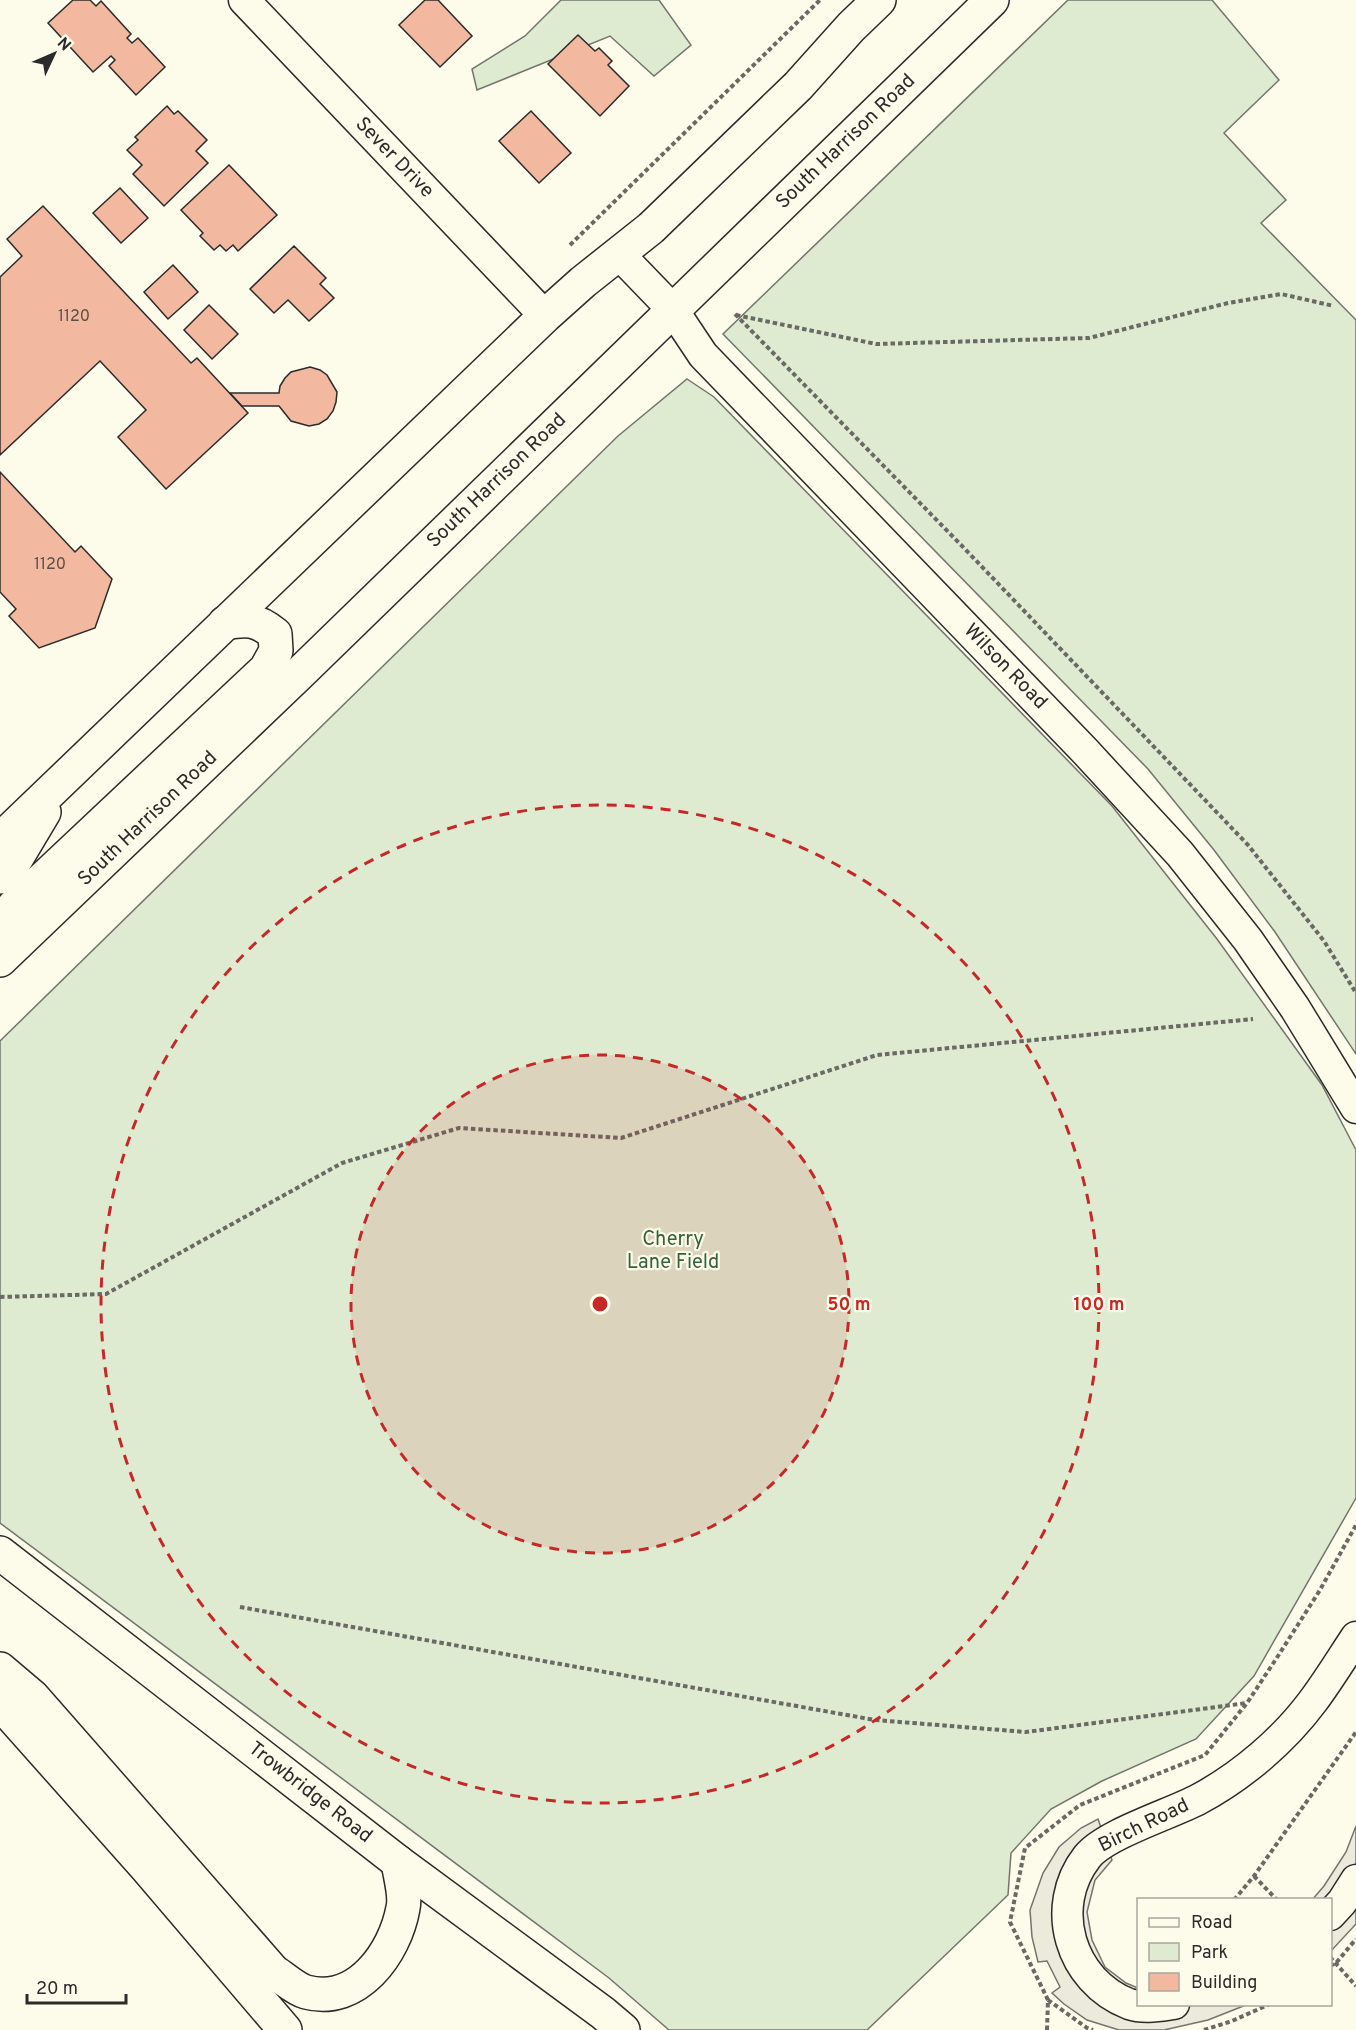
<svg xmlns="http://www.w3.org/2000/svg" width="1356" height="2030" viewBox="0 0 1356 2030" font-family="Overpass,sans-serif">
  <style>
    .green { fill: #deebd1; stroke: #74746e; stroke-width: 1.5 }
    .parking { fill: #eceadb; stroke: #74746e; stroke-width: 1.5 }
    .building { fill: #f2b8a0; stroke: #2b2b2b; stroke-width: 1.5 }
    .lines { fill: none; stroke-linecap: round; stroke-linejoin: round }
    .street-casing { stroke: #2b2b2b; stroke-width: 33 }
    .secondary-casing { stroke: #2b2b2b; stroke-width: 36 }
    .path { stroke: #6a6964; stroke-width: 4; stroke-dasharray: 4.5 3; stroke-linecap: butt }
    .street { stroke: #fdfbea; stroke-width: 30 }
    .secondary { stroke: #fdfbea; stroke-width: 33 }
    .ring { fill: none; stroke: #c62828; stroke-width: 3; stroke-dasharray: 10 8 }
    .labels { text-anchor: middle; dominant-baseline: central; stroke-width: 4.5; stroke-linejoin: round; paint-order: stroke }
    .number-label { font-size: 16px; fill: #5d4e48 }
    .street-label { font-size: 20px; fill: #2b2b2b; stroke: #fdfbea }
    .park-label { font-size: 20px; fill: #34623c; stroke: #fdfbea }
    .centre { fill: #c62828; stroke: #fdfbea; stroke-width: 3 }
    .ring-label { font-size: 18px; text-anchor: middle; font-weight: bold; fill: #c62828; stroke: #fdfbea; stroke-width: 4.5; stroke-linejoin: round; paint-order: stroke }
  </style>
  <rect width="100%" height="100%" fill="#fdfbea"/>
  <g class="green">
    <path d="M561 0H659L691 45 654 76 610 36 477 90 472 69 525 36Z"/>
    <path d="M1068 0H1212L1279 80 1224 133 1286 200 1261 223 1356 320V1054L1275 932 1214 850 1148 769 723 334Z"/>
    <path d="M687 379 714 397 1112 806 1217 939 1322 1085 1356 1150V1498L1254 1676 1196 1739 1102 1781 1051 1809 1011 1853 1008 1895 867 2030H669L609 1978 0 1523V1041L618 436Z"/>
  </g>
  <g class="parking">
    <path d="M1098 1819 1112 1860 1095 1880 1087 1912 1092 1940 1105 1967 1126 1983 1138 1988V2004L1246 2005 1208 2020 1164 2030H1119L1087 2020 1064 2004 1052 1993 1060 1987 1047 1961 1038 1962 1032 1937 1030 1910 1043 1873 1059 1847 1081 1828Z"/>
    <path d="M1356 1826V1924L1331 1951 1330 1900H1312L1324 1886 1346 1852Z"/>
  </g>
  <g class="building">
    <path d="M73 0H90L96 6 101 1 131 34 127 38 132 43 138 38 165 67 136 95 109 66 115 60 111 56 93 72 48 23Z"/>
    <path d="M425 0H438L472 36 440 67 399 25Z"/>
    <path d="M578 35 595 51 599 48 612 61 608 65 629 86 600 116 548 64Z"/>
    <path d="M167 106 174 114 178 111 207 140 196 151 208 163 164 206 133 174 142 165 127 150 138 140 135 137Z"/>
    <path d="M531 111 571 153 539 183 499 141Z"/>
    <path d="M229 165 277 215 238 251 233 245 226 251 220 245 214 250 200 236 203 233 181 210Z"/>
    <path d="M120 188 148 218 121 243 93 213Z"/>
    <path d="M43 206 191 363 197 358 248 413 166 489 118 437 146 410 100 361 0 455V277L22 256 7 239Z"/>
    <path d="M294 246 326 278 320 284 334 298 309 321 288 300 274 313 250 289Z"/>
    <path d="M173 265 198 292 168 319 144 292Z"/>
    <path d="M209 305 238 334 212 359 184 330Z"/>
    <path d="M310 367 320 370 327 375 337 392 336 402 333 411 327 419 319 424 309 426 291 421 279 406H242L230 393H279L280 386 285 378 291 372Z"/>
    <path d="M0 472 75 552 81 546 112 579 95 628 39 648 9 616 16 609 0 592Z"/>
  </g>
  <g class="lines">
    <g class="street-casing">
      <g id="street">
        <path d="M244 0 545 316"/>
        <path d="M619 254 673 310 703 355 1084 750 1180 854 1248 940 1295 1008 1356 1108"/>
        <path d="M1330 1915 1342 1902 1356 1880"/>
        <path d="M1174 2004C1159 2006 1144 2009 1129 2004 1070 1981 1048 1907 1087 1857 1105 1834 1171 1814 1199 1799 1242 1776 1284 1740 1313 1701 1328 1681 1342 1658 1356 1637"/>
      </g>
    </g>
    <g class="secondary-casing">
      <g id="secondary">
        <path d="M0 840 545 316 583 282 651 228 798 86 851 27 879 0"/>
        <path d="M0 877 13 864 44 812"/>
        <path d="M0 922 15 905 266 669 276 651 275 634C257 619 247 619 225 623"/>
        <path d="M0 960 301 672 992 0"/>
        <path d="M0 1553 398 1862 603 2013 623 2030"/>
        <path d="M0 1669 33 1697 274 1972C284 1978 295 1989 306 1992 357 2006 395 1953 403 1908 406 1895 400 1876 398 1862"/>
        <path d="M0 1703 146 1867 285 2030"/>
      </g>
    </g>
    <g class="path">
      <path d="M570 245 820 0"/>
      <path d="M735 314 964 548 1248 845 1324 941 1356 993"/>
      <path d="M736 315 876 344 1089 338 1228 303 1281 294 1334 306"/>
      <path d="M0 1297 106 1294 342 1163 459 1128 621 1138 877 1055 1253 1019"/>
      <path d="M240 1607 875 1720 1026 1732 1247 1703"/>
      <path d="M1254 1876 1277 1900"/>
      <path d="M1234 1900 1254 1876 1356 1732"/>
      <path d="M1330 1957 1356 1986"/>
      <path d="M1330 1966 1336 1963 1356 1939"/>
      <path d="M1048 2000 1087 2028 1093 2030"/>
      <path d="M1047 2030 1048 2000 1010 1922 1025 1848 1080 1805 1205 1755 1247 1703 1278 1656 1320 1590 1356 1525"/>
      <path d="M1204 2030 1232 2021 1270 2004"/>
    </g>
    <use href="#street" class="street"/>
    <use href="#secondary" class="secondary"/>
  </g>
  <circle cx="600" cy="1304" r="249" fill="#c62828" fill-opacity=".12"/>
  <g class="ring">
    <circle cx="600" cy="1304" r="249"/>
    <circle cx="600" cy="1304" r="499"/>
  </g>
  <g class="labels">
    <g class="number-label">
      <text x="74" y="317">1120</text>
      <text x="50" y="565">1120</text>
    </g>
    <g class="street-label">
      <text transform="translate(846 142) rotate(-44)">South Harrison Road</text>
      <text transform="translate(394 158) rotate(46)">Sever Drive</text>
      <text transform="translate(497 481) rotate(-44)">South Harrison Road</text>
      <text transform="translate(1005 667) rotate(46)">Wilson Road</text>
      <text transform="translate(148 819) rotate(-44)">South Harrison Road</text>
      <text transform="translate(310 1793) rotate(38)">Trowbridge Road</text>
      <text transform="translate(1144 1826) rotate(-26)">Birch Road</text>
    </g>
    <g class="park-label">
      <text x="673" y="1240">Cherry<tspan x="673" dy="23">Lane Field</tspan></text>
    </g>
  </g>
  <circle cx="600" cy="1304" r="9" class="centre"/>
  <g class="ring-label">
    <text x="849" y="1310">50 m</text>
    <text x="1099" y="1310">100 m</text>
  </g>
  <rect x="1137" y="1898" width="195" height="108" fill="#fdfbea" stroke="#a9a89e" stroke-width="1.5"/>
  <rect x="1149" y="1918" width="30" height="9" fill="#fdfbea" stroke="#a9a89e" stroke-width="1.5"/>
  <text x="1191" y="1928" font-size="18" fill="#2b2b2b">Road</text>
  <rect x="1149" y="1943" width="30" height="18" fill="#deebd1" stroke="#a9a89e" stroke-width="1.5"/>
  <text x="1191" y="1958" font-size="18" fill="#2b2b2b">Park</text>
  <rect x="1149" y="1973" width="30" height="18" fill="#f2b8a0" stroke="#a9a89e" stroke-width="1.5"/>
  <text x="1191" y="1988" font-size="18" fill="#2b2b2b">Building</text>
  <g transform="translate(54 54) rotate(46)" stroke="#fdfbea" stroke-width="4.5" paint-order="stroke">
  <path d="M0-4.5L10 22L0 15L-10 22Z" fill="#2b2b2b"/>
  <text y="-9" font-size="16" font-weight="bold" text-anchor="middle" fill="#2b2b2b">N</text>
  </g>
  <path d="M27 1994v9h99v-9" fill="none" stroke="#2b2b2b" stroke-width="3"/>
  <text x="36" y="1994" font-size="18" fill="#2b2b2b" stroke="#fdfbea" stroke-width="4.5" paint-order="stroke">20 m</text>
</svg>
